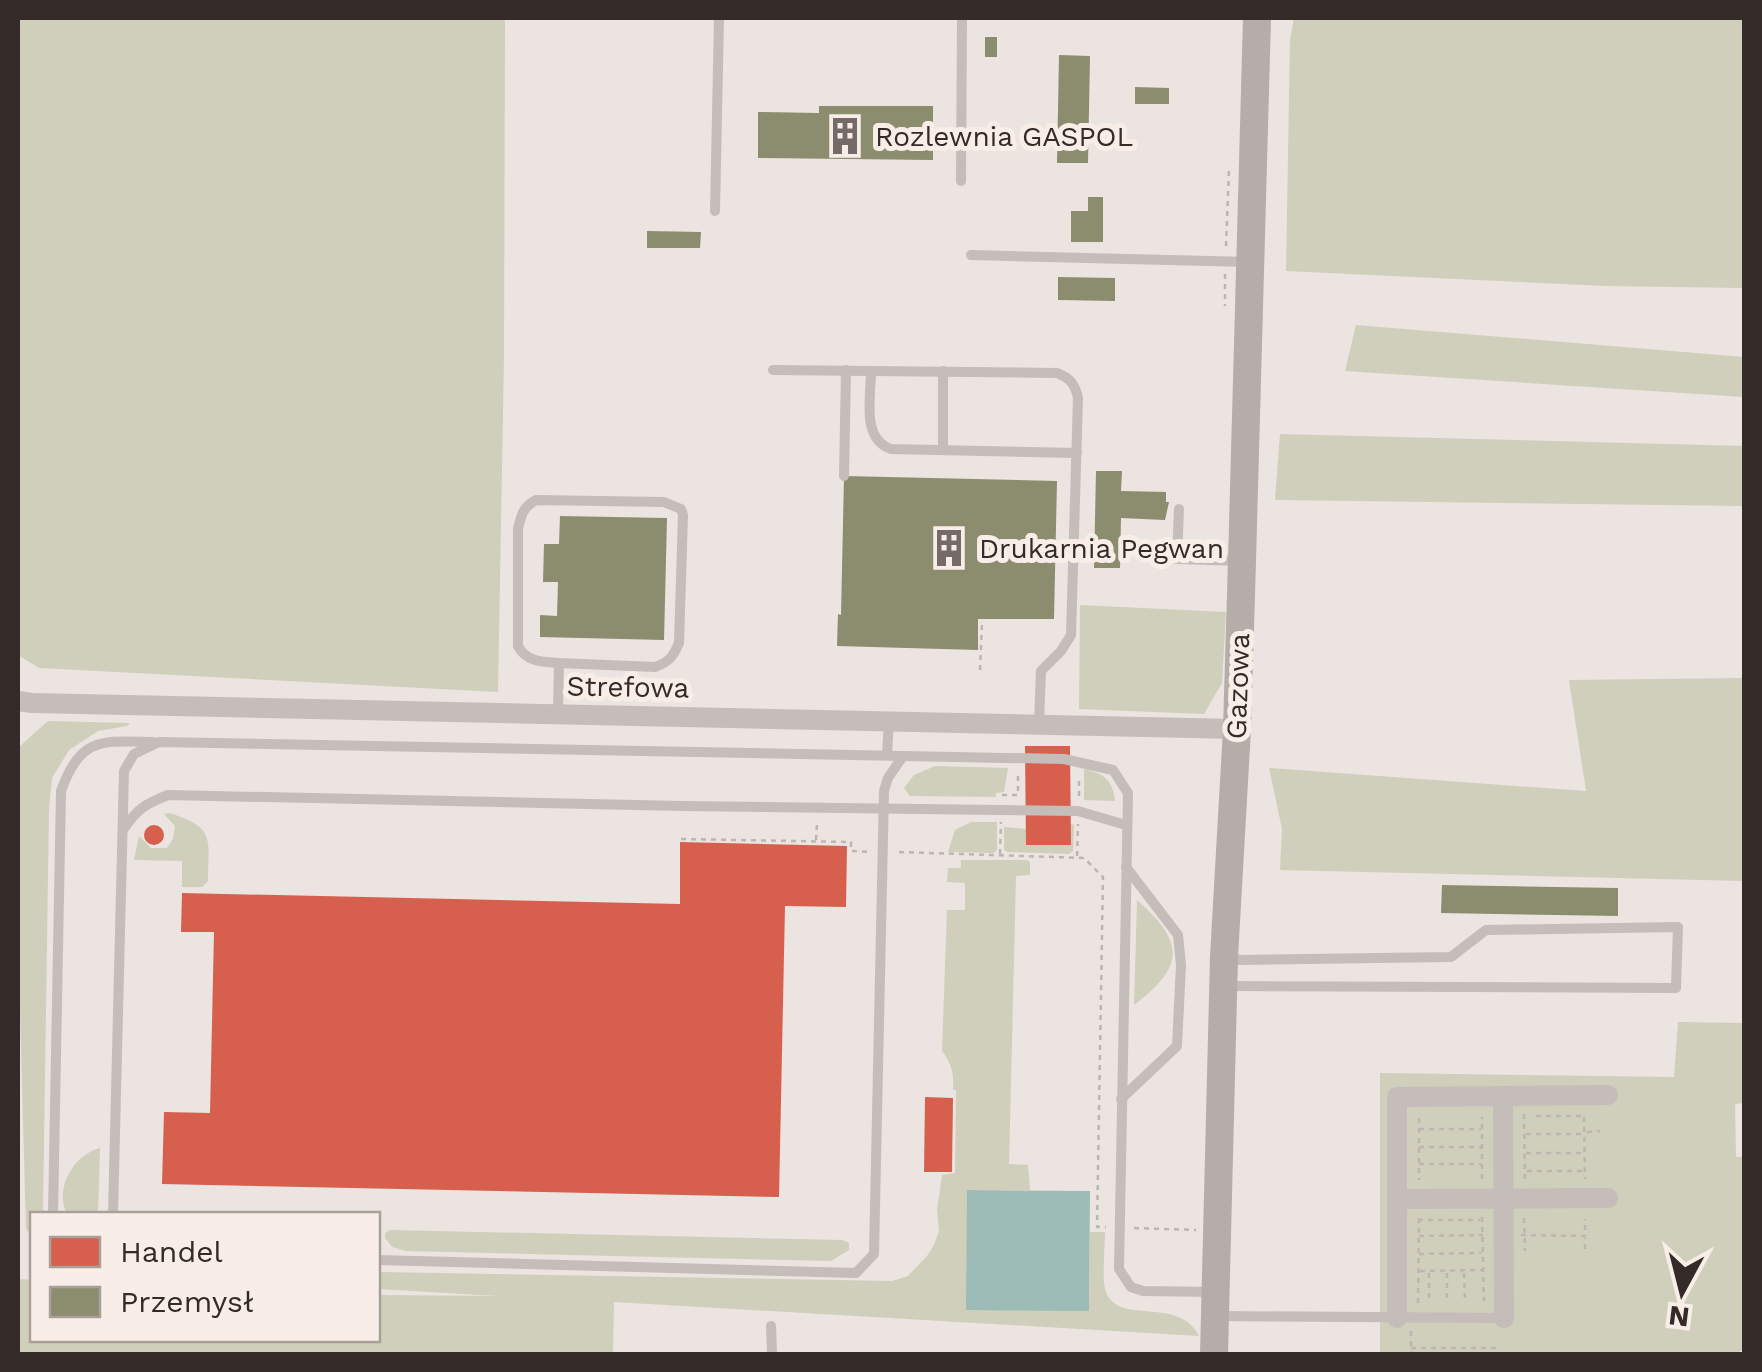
<svg xmlns="http://www.w3.org/2000/svg" width="1762" height="1372" viewBox="0 0 1762 1372" font-family="'Work Sans',sans-serif">
  <style>
    .green { fill: #cfcfbb }
    .water { fill: #9dbcb7 }
    .shops { fill: #d6604d }
    .industry { fill: #8c8c6e }
    .lines { fill: none; stroke-linecap: round; stroke-linejoin: round }
    .path { stroke: #bdb5b2; stroke-width: 2.5; stroke-dasharray: 5 5; stroke-linecap: butt }
    .lane { stroke: #c4bdb9; stroke-width: 10 }
    .street { stroke: #c4bdb9; stroke-width: 20 }
    .secondary { stroke: #b5adaa; stroke-width: 28 }
    .labels { text-anchor: middle; dominant-baseline: central; stroke-width: 10; stroke-linejoin: round; paint-order: stroke }
    .poi-label { font-size: 28px; fill: #342a28; stroke: #f8eee7; text-anchor: start }
    .street-label { font-size: 28px; fill: #342a28; stroke: #f8eee7 }
  </style>
  <rect width="100%" height="100%" fill="#ebe4e0"/>
  <g class="green">
    <path d="M18 18H505L504 356 498 692 39 668 18 655Z"/>
    <path d="M1294 18H1744V288L1606 286 1286 271 1290 40Z"/>
    <path d="M1356 325 1744 357V397L1345 371Z"/>
    <path d="M1280 434 1744 446V506L1275 500Z"/>
    <path d="M1080 605 1226 612 1222 683 1204 714 1079 709Z"/>
    <path d="M1744 678V881L1280 870 1282 829 1269 768 1586 791 1569 680Z"/>
    <path d="M48 721 130 723 127 726 98 731 69 750 52 778 49 809 43 1209 45 1214H32V1234H29L26 1228 18 941V748Z"/>
    <path d="M935 766 1008 768 1004 792 996 793V797L910 796 904 788 914 775Z"/>
    <path d="M1084 769C1103 773 1113 780 1115 801L1084 800Z"/>
    <path d="M169 813C215 827 209 838 208 881L202 887H182V861L134 860 139 836 151 848H167L173 839 175 826 164 814Z"/>
    <path d="M971 822H997V850L994 853 948 852 955 830Z"/>
    <path d="M1071 824 1074 825 1073 851 1069 854 1008 852 1004 850V827L1026 829V845Z"/>
    <path d="M961 860H1027L1030 862V875L1016 876 1009 1164 1028 1165 1030 1190H967L1089 1311 1090 1232H1105C1105 1246 1102 1277 1105 1289 1116 1328 1178 1294 1199 1336L614 1302 613 1354H18V1175V1279L32 1280V1340H378V1295L497 1296 378 1289V1272L892 1281 908 1276 927 1256 934 1245 939 1231 937 1210 942 1175 955 1173 956 1090H953C954 1074 952 1064 942 1051L947 910H965V883L947 882 948 868H961Z"/>
    <path d="M1137 900C1185 943 1185 966 1134 1005Z"/>
    <path d="M1678 1022 1744 1023V1103L1735 1104 1736 1157H1744V1351H1740L1739 1354H1380V1073L1674 1077Z"/>
    <path d="M100 1148 98 1214H67C54 1189 73 1155 100 1148Z"/>
    <path d="M390 1230 842 1240 849 1243V1250L831 1261 406 1251 392 1247 385 1238V1233Z"/>
  </g>
  <path class="water" d="M967 1190 1090 1191 1089 1311 966 1310Z"/>
  <g class="shops">
    <path d="M1025 746H1070L1071 845H1026Z"/>
    <circle cx="154" cy="835" r="10"/>
    <path d="M680 842 847 846 846 907 785 906 779 1197 162 1184 164 1112 210 1113 214 932H181L182 893 680 904Z"/>
    <path d="M925 1097 953 1098 952 1172H924Z"/>
  </g>
  <g class="industry">
    <rect x="985" y="37" width="12" height="20"/>
    <path d="M1059 55 1090 56 1088 163H1057Z"/>
    <path d="M1135 87 1169 88V104H1135Z"/>
    <path d="M819 106H933V160L758 158V112L819 113Z"/>
    <path d="M1088 197H1103V242H1071V211H1088Z"/>
    <path d="M647 231 701 232 700 248H647Z"/>
    <path d="M1058 277 1115 278V301L1058 300Z"/>
    <path d="M1096 471H1122L1121 491 1166 492V502H1169L1165 520 1121 518 1120 568H1094Z"/>
    <path d="M844 476 1057 481 1054 619H978V650L837 646 838 614 841 615Z"/>
    <path d="M560 516 667 518 664 640 540 637V615L557 616 558 582H543L544 544H559Z"/>
    <path d="M1442 885 1618 888V916L1441 913Z"/>
  </g>
  <g class="lines">
    <g class="path">
      <path d="M1226 246 1229 169"/>
      <path d="M1225 274V306"/>
      <path d="M980 670 982 624"/>
      <path d="M1002 795H1018V773"/>
      <path d="M1079 796V779"/>
      <path d="M681 839 851 842V851L871 852"/>
      <path d="M816 840 817 823"/>
      <path d="M899 852 1084 858 1103 877 1097 1227H1106"/>
      <path d="M1000 854 1001 822"/>
      <path d="M1077 856 1078 824"/>
      <path d="M1524 1114 1525 1181"/>
      <path d="M1536 1116H1583"/>
      <path d="M1584 1117 1585 1179"/>
      <path d="M1419 1118V1180"/>
      <path d="M1419 1129H1481"/>
      <path d="M1587 1132 1600 1131"/>
      <path d="M1526 1134H1583"/>
      <path d="M1419 1147H1481"/>
      <path d="M1526 1153H1583"/>
      <path d="M1419 1164H1481"/>
      <path d="M1527 1171H1584"/>
      <path d="M1482 1179V1117"/>
      <path d="M1482 1217 1484 1301"/>
      <path d="M1524 1218 1525 1251"/>
      <path d="M1418 1220H1480"/>
      <path d="M1134 1228 1196 1230"/>
      <path d="M1521 1235 1585 1236V1219"/>
      <path d="M1419 1236 1483 1235"/>
      <path d="M1585 1249V1238"/>
      <path d="M1419 1254 1481 1253"/>
      <path d="M1420 1271 1482 1270"/>
      <path d="M1429 1273V1302"/>
      <path d="M1447 1273V1301"/>
      <path d="M1464 1273 1465 1301"/>
      <path d="M1418 1303 1419 1218"/>
      <path d="M1411 1331V1354"/>
      <path d="M1411 1348H1500"/>
    </g>
    <g class="lane">
      <path d="M961 181 962 18"/>
      <path d="M715 211 719 18"/>
      <path d="M971 255 1249 262"/>
      <path d="M773 370 1057 373C1070 378 1075 384 1078 398L1071 635 1061 651 1041 671 1039 723"/>
      <path d="M871 371C871 397 861 439 891 449L1077 453"/>
      <path d="M943 450V371"/>
      <path d="M844 476 846 370"/>
      <path d="M1179 509 1177 559 1241 561"/>
      <path d="M558 713 559 663 655 667C669 662 673 657 679 643L683 515 681 509 664 502 536 500C523 507 521 515 518 529V646C526 662 543 662 559 663"/>
      <path d="M887 755 889 721"/>
      <path d="M123 830C137 809 145 804 168 795L682 806 1078 811 1126 825"/>
      <path d="M1225 957 1241 960 1451 957 1486 930 1678 927 1676 988 1226 986"/>
      <path d="M1121 1099 1177 1046 1181 965 1178 935 1126 867"/>
      <path d="M53 1214 61 791C81 736 102 741 153 742"/>
      <path d="M113 1214 124 771 134 754 159 742 1064 759 1113 770 1128 793 1119 1269 1131 1287 1143 1291 1214 1292"/>
      <path d="M378 1260 856 1273 874 1254 884 791 888 778 903 756"/>
      <path d="M1216 1316 1504 1318"/>
      <path d="M771 1326 772 1354"/>
    </g>
    <g class="street">
      <path d="M18 701 32 703 1237 729"/>
      <path d="M1503 1096 1608 1095"/>
      <path d="M1397 1199 1608 1198"/>
      <path d="M1397 1318V1097L1503 1096 1504 1318"/>
    </g>
    <path class="secondary" d="M1214 1354 1224 957 1237 729 1242 561 1257 18"/>
  </g>
  <defs>
    <g id="building-bare" transform="scale(3)"><path d="M-4-6H4V6H1V3H-1V6H-4ZM-2.5-4.3h1.7v1.8h-1.7ZM.8-4.3h1.7v1.8H.8ZM-2.5-1h1.7V.8h-1.7ZM.8-1h1.7V.8H.8Z" fill="#746b68" stroke="#f8eee7" stroke-width="2.5" paint-order="stroke"/></g>
  </defs>
  <g fill-rule="evenodd">
    <use href="#building-bare" x="845" y="136"/>
    <use href="#building-bare" x="949" y="548"/>
  </g>
  <g class="labels">
    <g class="poi-label">
      <text x="875" y="136">Rozlewnia GASPOL</text>
      <text x="979" y="548">Drukarnia Pegwan</text>
    </g>
    <g class="street-label">
      <text transform="translate(1238 686) rotate(-88)">Gazowa</text>
      <text transform="translate(628 687) rotate(1)">Strefowa</text>
    </g>
  </g>
  <rect width="1762" height="1372" fill="none" stroke="#342a28" stroke-width="40"/>
  <rect x="30" y="1212" width="350" height="130" fill="#f8eee7" stroke="#aaa09b" stroke-width="2.5"/>
  <rect x="50" y="1237" width="50" height="30" fill="#d6604d" stroke="#aaa09b" stroke-width="2.5"/>
  <text x="120" y="1262" font-size="30" fill="#342a28">Handel</text>
  <rect x="50" y="1287" width="50" height="30" fill="#8c8c6e" stroke="#aaa09b" stroke-width="2.5"/>
  <text x="120" y="1312" font-size="30" fill="#342a28">Przemysł</text>
  <g transform="translate(1682 1292) rotate(187)" stroke="#f8eee7" stroke-width="8" paint-order="stroke">
  <path d="M0-8L18 38L0 25L-18 38Z" fill="#342a28"/>
  <text y="-15" font-size="28" font-weight="bold" text-anchor="middle" fill="#342a28">N</text>
  </g>
</svg>
